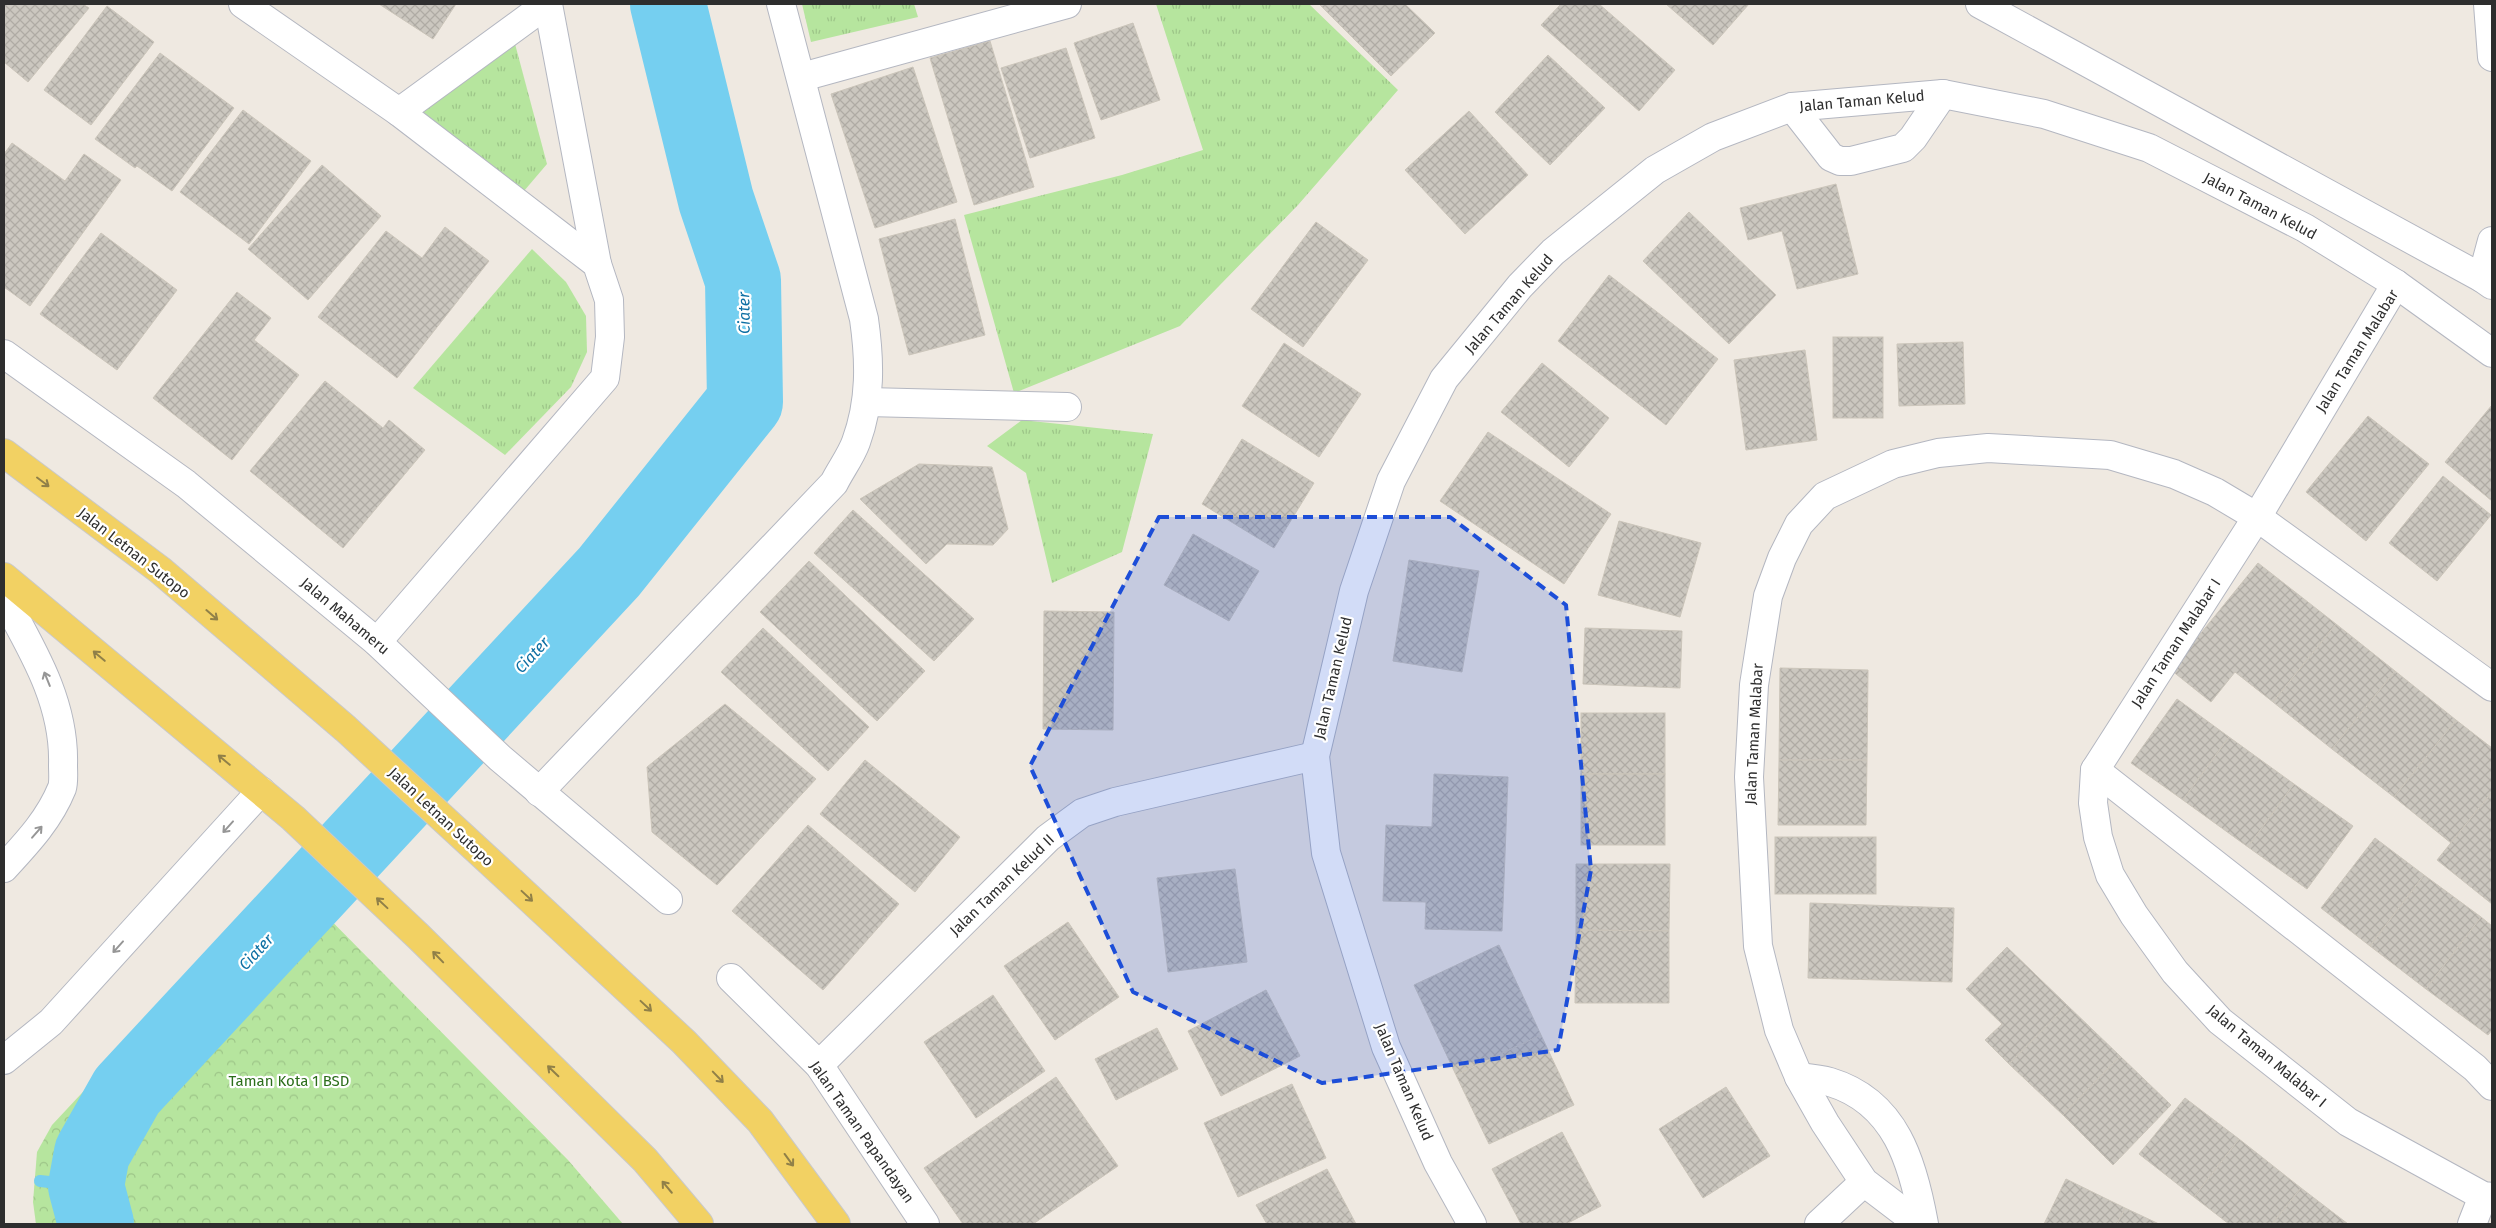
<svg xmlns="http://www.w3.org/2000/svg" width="2496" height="1228" viewBox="0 0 2496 1228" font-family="'Fira Sans',sans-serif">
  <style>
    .grass { fill: url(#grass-tufts) }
    .forest { fill: url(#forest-crowns) }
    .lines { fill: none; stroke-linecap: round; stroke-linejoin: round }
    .stream { stroke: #75cff0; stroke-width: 12 }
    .river { stroke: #75cff0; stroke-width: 76 }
    .building { fill: url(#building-cross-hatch); stroke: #cbc5ba }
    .street-casing { stroke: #b4b7c1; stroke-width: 30 }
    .primary-casing { stroke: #c9c9c9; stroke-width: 30 }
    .street { stroke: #fff; stroke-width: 28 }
    .primary { stroke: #f2d163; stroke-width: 28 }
    .oneway { stroke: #908048 }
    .oneway2 { stroke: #969696 }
    .marked { fill: #1d4ed8; fill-opacity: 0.2; stroke: #1d4ed8; stroke-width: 4; stroke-dasharray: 10 6; stroke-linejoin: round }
    .labels { text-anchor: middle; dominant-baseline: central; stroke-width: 4.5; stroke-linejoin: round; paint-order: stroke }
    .street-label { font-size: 15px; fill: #2e2e2e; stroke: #fff }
    .park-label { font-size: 15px; fill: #2c6e1b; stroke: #fff }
    .water-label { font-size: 16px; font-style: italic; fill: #0d6fa3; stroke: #fff }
  </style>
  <defs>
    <pattern id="grass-tufts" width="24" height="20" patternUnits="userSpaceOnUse" patternTransform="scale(1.25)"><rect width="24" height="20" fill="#b6e59e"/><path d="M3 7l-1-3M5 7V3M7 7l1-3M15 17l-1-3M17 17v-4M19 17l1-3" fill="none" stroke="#9dc588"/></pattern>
    <pattern id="forest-crowns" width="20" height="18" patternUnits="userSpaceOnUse" patternTransform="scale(1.25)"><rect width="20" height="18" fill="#b6e59e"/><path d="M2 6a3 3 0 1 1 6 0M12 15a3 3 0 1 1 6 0" fill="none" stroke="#9dc588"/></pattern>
    <pattern id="building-cross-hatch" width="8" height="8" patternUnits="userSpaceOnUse" patternTransform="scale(1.25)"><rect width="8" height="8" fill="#cbc7bf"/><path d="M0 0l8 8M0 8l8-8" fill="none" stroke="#afaba4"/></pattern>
  </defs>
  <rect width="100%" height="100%" fill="#efe9e1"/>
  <g class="grass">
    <path d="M802 4H914L918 17 811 42Z"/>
    <path d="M1156 4H1309L1398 90 1298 205 1180 326 1014 393 964 215 1122 175 1203 150Z"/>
    <path d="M510 25 547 164 524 191 420 111Z"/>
    <path d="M532 249 566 282 586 316 587 352 571 387 505 455 413 388Z"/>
    <path d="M1022 420 1153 434 1122 552 1052 583 1026 473 987 446Z"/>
  </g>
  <path class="forest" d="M286 875 568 1160 623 1224H36L33 1202 37 1152 52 1125Z"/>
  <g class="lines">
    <path class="stream" d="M40 1181 86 1186"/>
    <path class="river" d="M96 1224 86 1186 92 1153 127 1091 609 572 745 402 743 280 716 200 668 4"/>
  </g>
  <g class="building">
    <path d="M4 4H83L89 8 28 82 4 62Z"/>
    <path d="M379 4H456L433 39Z"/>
    <path d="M1319 4H1405L1435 33 1391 76Z"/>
    <path d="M1561 4H1599L1675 70 1639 111 1541 25Z"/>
    <path d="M1666 4H1749L1713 45Z"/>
    <path d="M107 6 154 42 91 125 44 90Z"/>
    <path d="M1133 23 1160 100 1101 120 1074 43Z"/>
    <path d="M990 41 1034 187 974 205 930 58Z"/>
    <path d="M1066 48 1095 138 1030 158 1001 68Z"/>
    <path d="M160 53 234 108 172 191 137 166 135 168 95 139Z"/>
    <path d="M1548 55 1605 108 1550 165 1495 112Z"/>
    <path d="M913 67 957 202 875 228 831 94Z"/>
    <path d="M243 110 311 161 249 244 180 192Z"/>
    <path d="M1469 111 1528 175 1465 234 1405 170Z"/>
    <path d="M12 143 65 181 84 154 121 180 30 306 4 287V154Z"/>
    <path d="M322 165 381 216 308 300 248 249Z"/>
    <path d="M1836 184 1858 274 1797 289 1782 231 1748 240 1740 208Z"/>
    <path d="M1689 212 1776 295 1729 344 1643 261Z"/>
    <path d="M955 219 985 335 909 355 879 239Z"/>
    <path d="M1316 222 1368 260 1303 347 1251 309Z"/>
    <path d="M445 227 489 261 397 378 318 317 386 231 422 258Z"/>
    <path d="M101 233 177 290 117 370 40 314Z"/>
    <path d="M1609 275 1718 359 1666 425 1558 341Z"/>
    <path d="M237 292 271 318 254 340 299 375 232 460 153 398Z"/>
    <rect x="1833" y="337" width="50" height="81"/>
    <path d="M1963 342 1965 404 1899 406 1897 344Z"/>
    <path d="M1284 343 1361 394 1319 457 1242 406Z"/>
    <path d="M1805 350 1817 440 1746 450 1734 360Z"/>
    <path d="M1542 363 1609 418 1569 467 1501 412Z"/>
    <path d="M325 381 383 428 389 420 425 450 343 548 250 471Z"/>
    <path d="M2492 405V501L2445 462Z"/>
    <path d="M2368 416 2429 464 2366 541 2306 492Z"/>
    <path d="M1488 432 1611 514 1564 584 1440 501Z"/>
    <path d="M1242 439 1314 483 1274 548 1202 504Z"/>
    <path d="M919 464 992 467 1008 529 993 545 947 544 926 564 860 499Z"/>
    <path d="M2443 476 2491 515 2437 581 2389 543Z"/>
    <path d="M853 510 974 619 934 661 814 553Z"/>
    <path d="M1619 521 1701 543 1680 617 1598 595Z"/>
    <path d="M1193 534 1259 571 1229 621 1164 585Z"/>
    <path d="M1409 560 1479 571 1462 672 1393 661Z"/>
    <path d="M809 561 925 671 877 721 760 612Z"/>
    <path d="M2258 563 2336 624 2273 702 2235 672 2211 702 2171 670Z"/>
    <path d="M1044 611 1114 612 1113 730 1043 729Z"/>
    <path d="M2336 624 2395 671 2332 749 2273 702Z"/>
    <path d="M763 628 869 727 828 771 721 672Z"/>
    <path d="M1585 628 1682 631 1680 688 1583 684Z"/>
    <path d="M1780 668 1868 670 1867 760H1779Z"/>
    <path d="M2395 671 2456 720 2394 797 2332 749Z"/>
    <path d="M2177 699 2229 737 2183 800 2131 763Z"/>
    <path d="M725 704 816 779 717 885 652 832 647 767Z"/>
    <rect x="1581" y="713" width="84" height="61"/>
    <path d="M2456 720 2492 748V792L2451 843 2394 797Z"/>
    <path d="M2229 737 2294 784 2248 847 2183 800Z"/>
    <path d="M865 760 960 837 915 892 820 814Z"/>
    <path d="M1779 760H1867L1866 825H1778Z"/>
    <path d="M1434 774 1508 777 1502 931 1425 929 1426 902 1383 901 1386 825 1432 827Z"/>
    <rect x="1581" y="774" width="84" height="71"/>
    <path d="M2294 784 2353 826 2307 889 2248 847Z"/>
    <path d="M2492 792V904L2437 860Z"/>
    <path d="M808 825 899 904 823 990 732 911Z"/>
    <rect x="1775" y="837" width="101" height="57"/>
    <path d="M2375 838 2424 875 2370 946 2321 908Z"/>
    <path d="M1576 864H1670L1669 931 1576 930Z"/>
    <path d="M1235 869 1247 962 1168 972 1157 878Z"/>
    <path d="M2424 875 2481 917 2426 989 2370 946Z"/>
    <path d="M1810 903 1954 908 1952 982 1808 978Z"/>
    <path d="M2481 917 2492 926V1030L2488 1035 2426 989Z"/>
    <path d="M1068 922 1119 997 1055 1040 1004 966Z"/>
    <path d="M1576 930 1669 931V1003H1575Z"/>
    <path d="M1499 945 1541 1035 1456 1075 1414 985Z"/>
    <path d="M2007 947 2067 1005 2009 1064 1985 1040 2002 1024 1966 989Z"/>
    <path d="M1266 990 1300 1056 1221 1096 1188 1031Z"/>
    <path d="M993 995 1045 1071 976 1118 924 1042Z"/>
    <path d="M2067 1005 2120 1056 2063 1115 2009 1064Z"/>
    <path d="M1157 1028 1178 1069 1116 1100 1095 1059Z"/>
    <path d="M1541 1035 1574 1105 1489 1144 1456 1075Z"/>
    <path d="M2120 1056 2171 1105 2113 1165 2063 1115Z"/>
    <path d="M1056 1077 1118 1166 1033 1224H963L924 1168Z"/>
    <path d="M1292 1084 1326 1158 1238 1197 1204 1123Z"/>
    <path d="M1726 1087 1770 1156 1703 1198 1659 1129Z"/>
    <path d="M2185 1098 2239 1139 2194 1197 2139 1154Z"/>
    <path d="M1562 1132 1601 1206 1566 1224H1521L1492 1169Z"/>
    <path d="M2239 1139 2301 1188 2272 1224H2229L2194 1197Z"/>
    <path d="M1327 1169 1356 1224H1267L1256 1205Z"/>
    <path d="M2066 1179 2125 1208 2117 1224H2044Z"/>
    <path d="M2301 1188 2348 1224H2272Z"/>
    <path d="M2125 1208 2159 1224H2117Z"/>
  </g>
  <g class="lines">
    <g class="street-casing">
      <g id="street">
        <path d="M243 4 399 112"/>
        <path d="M548 4 597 264"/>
        <path d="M1980 4 2482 278"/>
        <path d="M2488 4 2492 57"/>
        <path d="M802 77 1067 4"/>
        <path d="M1792 107 1831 157 1840 161H1851L1903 148 1913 138 1943 94"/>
        <path d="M2492 241 2482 278 2492 285"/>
        <path d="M2396 284 2257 517 2095 770 2093 803 2098 837 2110 875 2134 915 2175 972 2220 1021 2348 1122 2483 1196 2492 1197"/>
        <path d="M4 354 186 484 377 642 500 758 668 900"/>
        <path d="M867 402 1067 407"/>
        <path d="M4 598C33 651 65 703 63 765 63 772 64 782 62 788 49 820 27 843 4 868"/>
        <path d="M377 642 605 378 610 337 609 300 597 264 399 112 547 4"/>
        <path d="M2095 770 2475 1068 2492 1086"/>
        <path d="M539 792 834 483C841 469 851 456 856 442 871 401 870 361 864 319L781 4"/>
        <path d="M731 978 819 1065 925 1224"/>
        <path d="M4 1060 51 1022 261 791"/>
        <path d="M819 1065 1048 838 1082 813 1115 802 1315 756"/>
        <path d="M1799 1077C1809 1078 1820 1079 1830 1082 1896 1102 1913 1163 1924 1224"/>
        <path d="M1472 1224 1438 1163 1386 1047 1326 853 1315 756 1354 591 1391 481 1444 379 1520 286 1553 252 1655 170 1713 137 1792 107 1943 94 2044 114 2149 148 2305 228 2396 284 2492 353"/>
        <path d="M1819 1224 1864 1182"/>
        <path d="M1919 1224 1864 1182 1825 1123 1799 1077 1779 1030 1758 946 1749 777 1754 685 1768 596 1782 558 1799 524 1825 496 1893 464 1938 453 1988 448 2110 455 2174 474 2215 492 2257 517 2492 687"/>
        <path d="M2472 1224 2483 1196"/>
      </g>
    </g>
    <g class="primary-casing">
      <g id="primary">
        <path d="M4 453 160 570 346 729 513 883 684 1042 760 1121 836 1224"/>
        <path d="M4 577 293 818 418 936 645 1160 699 1224"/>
      </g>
    </g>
    <use href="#street" class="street"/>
    <use href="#primary" class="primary"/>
  </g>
  <defs><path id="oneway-shaft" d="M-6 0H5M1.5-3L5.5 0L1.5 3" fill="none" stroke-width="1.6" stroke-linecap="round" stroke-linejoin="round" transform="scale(1.25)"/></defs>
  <g class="oneway">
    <use href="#oneway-shaft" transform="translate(43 482) rotate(37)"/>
    <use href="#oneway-shaft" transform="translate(212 615) rotate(41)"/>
    <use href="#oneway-shaft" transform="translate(99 656) rotate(-140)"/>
    <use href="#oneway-shaft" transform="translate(224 760) rotate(-140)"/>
    <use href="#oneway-shaft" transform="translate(527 896) rotate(43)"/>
    <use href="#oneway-shaft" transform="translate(382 903) rotate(-137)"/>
    <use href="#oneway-shaft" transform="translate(438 957) rotate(-134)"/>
    <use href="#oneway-shaft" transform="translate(646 1006) rotate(43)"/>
    <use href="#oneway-shaft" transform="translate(553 1071) rotate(-136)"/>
    <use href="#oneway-shaft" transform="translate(718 1077) rotate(46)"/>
    <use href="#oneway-shaft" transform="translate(789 1160) rotate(54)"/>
    <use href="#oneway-shaft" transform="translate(667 1187) rotate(-130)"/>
  </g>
  <g class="oneway2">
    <use href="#oneway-shaft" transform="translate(47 679) rotate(-112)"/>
    <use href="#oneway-shaft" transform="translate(228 827) rotate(132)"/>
    <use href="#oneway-shaft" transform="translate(37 832) rotate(-49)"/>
    <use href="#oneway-shaft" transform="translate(118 947) rotate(132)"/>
  </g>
  <path class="marked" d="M1159 517H1450L1566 605 1591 870 1558 1050 1322 1083 1133 992 1030 766Z"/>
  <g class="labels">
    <g class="street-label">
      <text transform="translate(1862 101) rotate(-5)">Jalan Taman Kelud</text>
      <text transform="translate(2260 206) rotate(28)">Jalan Taman Kelud</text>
      <text transform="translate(1509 304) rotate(-49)">Jalan Taman Kelud</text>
      <text transform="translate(2357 351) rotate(-58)">Jalan Taman Malabar</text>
      <text transform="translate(134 553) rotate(38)">Jalan Letnan Sutopo</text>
      <text transform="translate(345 616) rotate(40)">Jalan Mahameru</text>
      <text transform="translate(2176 643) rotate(-57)">Jalan Taman Malabar I</text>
      <text transform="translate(1333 678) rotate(-77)">Jalan Taman Kelud</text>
      <text transform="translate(1754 734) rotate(-87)">Jalan Taman Malabar</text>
      <text transform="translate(441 817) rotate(43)">Jalan Letnan Sutopo</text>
      <text transform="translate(1002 885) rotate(-44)">Jalan Taman Kelud II</text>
      <text transform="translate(2267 1056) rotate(40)">Jalan Taman Malabar I</text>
      <text transform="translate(1404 1082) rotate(67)">Jalan Taman Kelud</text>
      <text transform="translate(862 1132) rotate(55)">Jalan Taman Papandayan</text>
    </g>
    <g class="park-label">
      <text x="289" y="1081">Taman Kota 1 BSD</text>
    </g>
    <g class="water-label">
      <text transform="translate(744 313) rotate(-91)">Ciater</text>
      <text transform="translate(532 655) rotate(-47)">Ciater</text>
      <text transform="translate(256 952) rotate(-47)">Ciater</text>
    </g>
  </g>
  <rect width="2496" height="1228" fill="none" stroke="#2e2e2e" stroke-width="10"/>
</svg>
